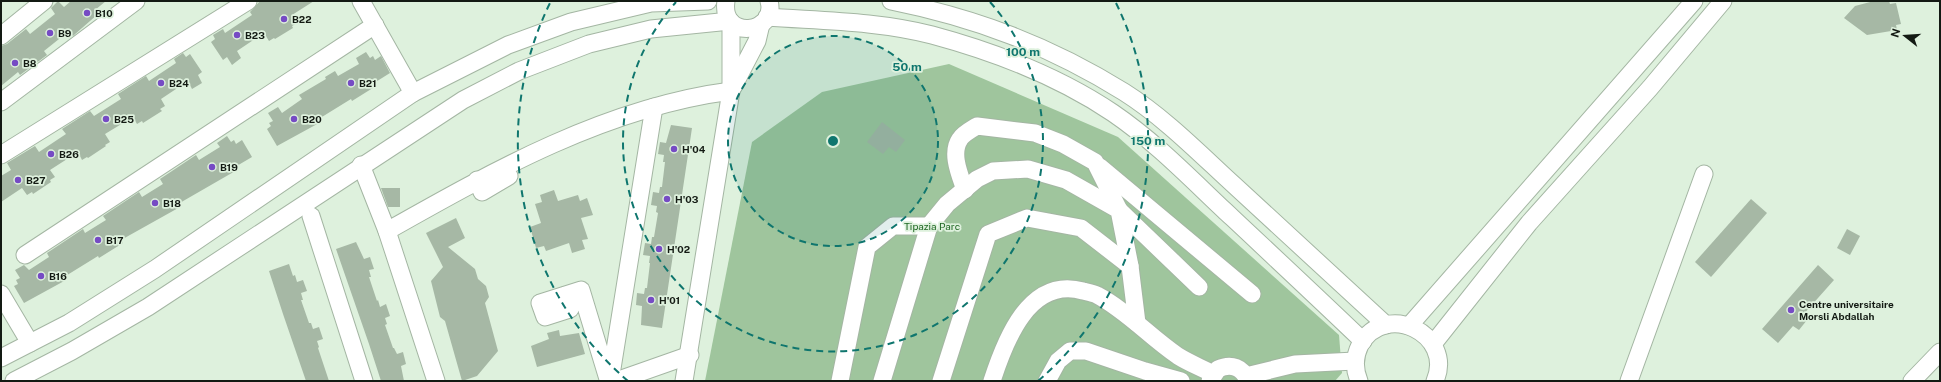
<svg xmlns="http://www.w3.org/2000/svg" width="1941" height="382" viewBox="0 0 1941 382" font-family="'Public Sans',sans-serif">
  <style>
    .green { fill: #9fc59d }
    .building { fill: #a6b8a5 }
    .lines { fill: none; stroke-linecap: round; stroke-linejoin: round }
    .minor-casing { stroke: #a4b6a3; stroke-width: 19 }
    .minor { stroke: #fff; stroke-width: 17 }
    .ring { fill: none; stroke: #0f766e; stroke-width: 2; stroke-dasharray: 7 5 }
    .poi-dot { fill: #764bc4; stroke: #def1dd; stroke-width: 1.5 }
    .labels { text-anchor: middle; dominant-baseline: central; stroke-width: 3.5; stroke-linejoin: round; paint-order: stroke }
    .poi-label { font-size: 10px; font-weight: bold; fill: #131a13; stroke: #def1dd; text-anchor: start }
    .park-label { font-size: 10px; fill: #1f6723; stroke: #def1dd }
    .centre { fill: #0f766e; stroke: #def1dd; stroke-width: 2 }
    .ring-label { font-size: 12px; text-anchor: middle; font-weight: bold; fill: #0f766e; stroke: #def1dd; stroke-width: 3.5; stroke-linejoin: round; paint-order: stroke }
  </style>
  <rect width="100%" height="100%" fill="#def1dd"/>
  <path class="green" d="M949 64 1118 137 1339 335 1342 373 1335 381H705L752 142 822 92Z"/>
  <g class="building">
    <path d="M58 1 64 7 71 1H106L95 10 98 14 74 35 73 36 69 31 44 51 47 55 20 75 18 72 1 86V46L7 44 26 29 30 34 55 14 51 8Z"/>
    <path d="M260 1H314L292 15 297 23 292 26 293 28 275 39 274 38 269 41 264 33 237 51 241 58 232 65 227 57 223 60 211 42 215 39 213 35 223 29 225 33 252 15 250 12Z"/>
    <path d="M1874 1H1889L1890 4 1896 3 1901 24 1896 25 1897 30 1867 35 1844 18 1855 6Z"/>
    <path d="M366 52 370 58 373 56 375 60 381 56 390 73 374 83 376 86 352 101 351 99 317 120 319 123 277 146 267 129 271 126 269 123 273 121 268 113 278 107 282 113 302 99 299 95 326 79 325 77 335 71 338 76 359 64 356 58Z"/>
    <path d="M183 53 186 57 190 54 202 72 198 75 202 83 192 89 188 81 161 99 165 106 160 109 162 111 143 123 142 121 137 124 133 117 105 134 110 142 105 145 106 146 88 158 87 157 82 160 78 152 50 170 55 177 50 180 51 182 33 194 32 192 27 195 22 188 1 202V176L11 170 7 163 35 146 39 152 66 134 62 129 90 111 94 116 121 99 118 94 146 76 149 81 176 63 174 59Z"/>
    <path d="M882 122 905 140 896 152 889 147 883 154 867 142Z"/>
    <path d="M671 125 692 128 662 328 641 325 642 306 636 305 637 293 644 294 645 288H647L650 263H649L650 256 643 255 645 243 651 244 652 237H654L658 213 656 212 657 206 651 205 653 192 659 193 660 187H662L665 162H663L664 155 658 154 660 142 666 143Z"/>
    <path d="M227 136 231 142 234 140 236 144 242 140 252 157 235 167 237 170 178 204 180 207 121 240 123 243 99 258 98 256 64 277 66 280 24 303 14 286 18 284 16 280 20 278 15 270 24 265 29 270 49 257 47 253 83 229 85 233 106 220 103 216 139 192 142 197 163 184 160 179 196 155 199 160 220 147 217 143Z"/>
    <path d="M381 188H400V207H388Z"/>
    <path d="M554 190 558 201 578 195 580 201 587 198 593 215 581 218 588 239 582 240 585 249 572 253 569 243 546 251 544 246 536 248 530 227 541 223 535 204 542 202 540 195Z"/>
    <path d="M1751 199 1767 213 1711 277 1695 262Z"/>
    <path d="M456 218 465 238 448 247 475 269 478 279 486 286 489 297 485 303 498 351 477 376 462 381 445 321 440 317 431 281 443 267 426 233Z"/>
    <path d="M1847 229 1860 236 1850 255 1837 248Z"/>
    <path d="M356 242 364 259 370 257 374 269 369 270 371 277H369L377 301 378 300 380 307 386 304 390 316 385 318 387 324 385 325 393 348H394L397 354 403 352 406 364 401 366 404 381H381L369 344 336 249Z"/>
    <path d="M289 264 293 276 295 275 297 282 303 280 307 291 301 293 303 300H301L309 323H311L313 329 319 327 323 339 317 341 319 347 318 348 329 381H306L283 314 269 271Z"/>
    <path d="M1818 265 1834 280 1802 316 1807 320 1799 330 1793 326 1778 343 1762 329Z"/>
    <path d="M559 330 560 336 579 333 585 354 537 367 531 346 549 339 547 333Z"/>
  </g>
  <g class="lines">
    <g class="minor-casing">
      <g id="minor">
        <path d="M361 1 413 93"/>
        <path d="M726 1C720 41 778 34 769 1"/>
        <path d="M891 1C976 18 1050 46 1124 92 1165 118 1199 153 1234 185 1285 232 1335 278 1386 325"/>
        <path d="M767 17C822 21 878 21 932 35 995 52 1058 76 1113 113 1154 141 1188 176 1224 210 1271 254 1317 297 1363 341"/>
        <path d="M1 36 44 1"/>
        <path d="M733 87 757 41 761 24"/>
        <path d="M1 102 136 1"/>
        <path d="M1 155 248 1"/>
        <path d="M361 165 387 231 436 381"/>
        <path d="M1100 167 1252 294"/>
        <path d="M477 180 482 192 509 176"/>
        <path d="M965 190C960 175 950 153 960 139 963 134 972 129 977 126L1035 133 1063 144 1095 162 1119 210 1199 287"/>
        <path d="M311 216 364 381"/>
        <path d="M387 231C495 170 607 107 731 91"/>
        <path d="M25 255 375 25"/>
        <path d="M1 294 30 343"/>
        <path d="M565 295 570 309 545 317 540 303 581 290 608 379"/>
        <path d="M1409 326 1694 1"/>
        <path d="M1433 344 1529 223 1650 88 1723 1"/>
        <path d="M1 358 69 323 155 269 413 93 508 45 571 22 651 3 708 1"/>
        <path d="M1246 376 1295 364 1355 361"/>
        <path d="M14 381 72 351 148 307 463 100 519 71 589 44 651 29 730 21"/>
        <path d="M610 381 654 107"/>
        <path d="M616 381 690 355"/>
        <path d="M684 381 731 91V22"/>
        <path d="M840 381 867 247 893 226H929"/>
        <path d="M882 381 929 226 947 204 977 179 993 171 1028 169 1066 180 1119 210 1130 266 1137 323"/>
        <path d="M941 381 988 234 1027 218 1081 228 1130 266"/>
        <path d="M992 381C1005 341 1029 276 1083 291 1087 292 1093 293 1097 295 1127 311 1150 337 1178 356 1189 363 1202 368 1213 374"/>
        <path d="M1047 381 1058 361 1070 351H1086L1145 371 1181 381"/>
        <path d="M1210 381 1218 369C1231 363 1243 367 1248 381"/>
        <path d="M1359 381C1354 369 1354 357 1360 345 1385 300 1455 334 1435 381"/>
        <path d="M1629 381 1704 174"/>
        <path d="M1912 381 1940 352"/>
      </g>
    </g>
    <use href="#minor" class="minor"/>
  </g>
  <circle cx="833" cy="141" r="105" fill="#0f766e" fill-opacity=".12"/>
  <g class="ring">
    <circle cx="833" cy="141" r="105"/>
    <path d="M990 2A210 210 0 1 1 676 2"/>
    <path d="M628 381A315 315 0 0 1 550 3M1116 3A315 315 0 0 1 1038 381"/>
  </g>
  <g class="poi-dot">
    <circle cx="87" cy="13" r="4"/>
    <circle cx="284" cy="19" r="4"/>
    <circle cx="50" cy="33" r="4"/>
    <circle cx="237" cy="35" r="4"/>
    <circle cx="15" cy="63" r="4"/>
    <circle cx="161" cy="83" r="4"/>
    <circle cx="351" cy="83" r="4"/>
    <circle cx="106" cy="119" r="4"/>
    <circle cx="294" cy="119" r="4"/>
    <circle cx="674" cy="149" r="4"/>
    <circle cx="51" cy="154" r="4"/>
    <circle cx="212" cy="167" r="4"/>
    <circle cx="18" cy="180" r="4"/>
    <circle cx="667" cy="199" r="4"/>
    <circle cx="155" cy="203" r="4"/>
    <circle cx="98" cy="240" r="4"/>
    <circle cx="659" cy="249" r="4"/>
    <circle cx="41" cy="276" r="4"/>
    <circle cx="651" cy="300" r="4"/>
    <circle cx="1791" cy="310" r="4"/>
  </g>
  <g class="labels">
    <g class="poi-label">
      <text x="95" y="13">B10</text>
      <text x="292" y="19">B22</text>
      <text x="58" y="33">B9</text>
      <text x="245" y="35">B23</text>
      <text x="23" y="63">B8</text>
      <text x="169" y="83">B24</text>
      <text x="359" y="83">B21</text>
      <text x="114" y="119">B25</text>
      <text x="302" y="119">B20</text>
      <text x="682" y="149">H'04</text>
      <text x="59" y="154">B26</text>
      <text x="220" y="167">B19</text>
      <text x="26" y="180">B27</text>
      <text x="675" y="199">H'03</text>
      <text x="163" y="203">B18</text>
      <text x="106" y="240">B17</text>
      <text x="667" y="249">H'02</text>
      <text x="49" y="276">B16</text>
      <text x="659" y="300">H'01</text>
      <text x="1799" y="304">Centre universitaire<tspan x="1799" dy="12">Morsli Abdallah</tspan></text>
    </g>
    <g class="park-label">
      <text x="932" y="226">Tipazia Parc</text>
    </g>
  </g>
  <circle cx="833" cy="141" r="6" class="centre"/>
  <g class="ring-label">
    <text x="1023" y="56">100 m</text>
    <text x="907" y="71">50 m</text>
    <text x="1148" y="145">150 m</text>
  </g>
  <rect width="1941" height="382" fill="none" stroke="#131a13" stroke-width="4"/>
  <g transform="translate(1905 36) rotate(287)" stroke="#def1dd" stroke-width="3" paint-order="stroke">
  <path d="M0-3L7 15L0 10L-7 15Z" fill="#131a13"/>
  <text y="-6" font-size="11" font-weight="bold" text-anchor="middle" fill="#131a13">N</text>
  </g>
</svg>
